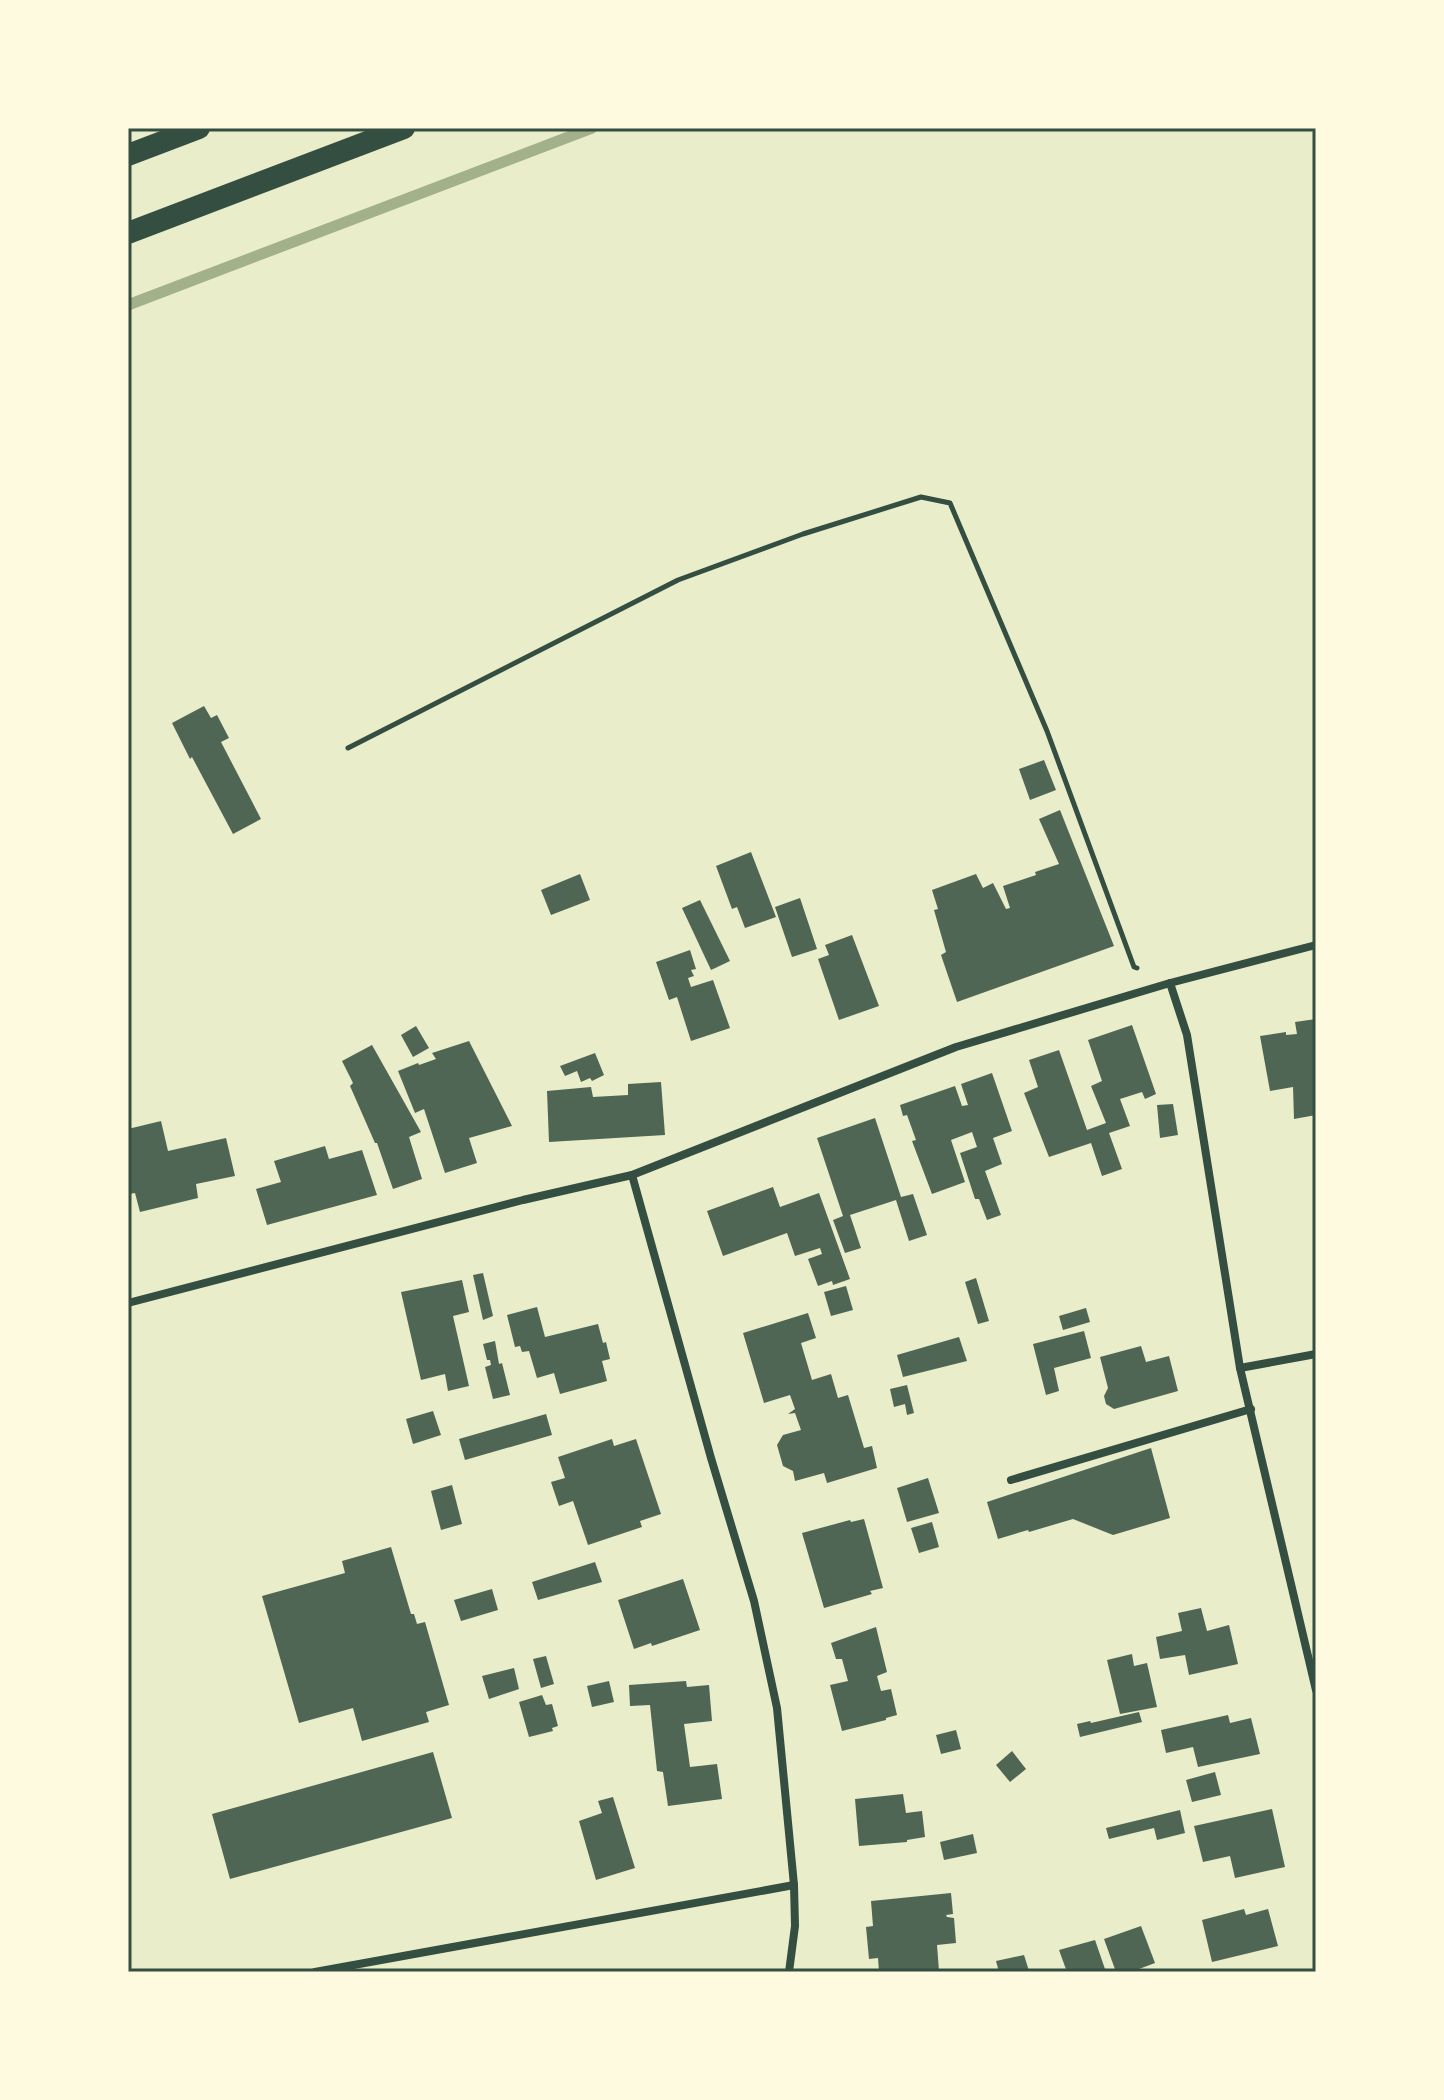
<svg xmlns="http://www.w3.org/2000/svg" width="1444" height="2100" viewBox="0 0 1444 2100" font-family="'Space Grotesk',sans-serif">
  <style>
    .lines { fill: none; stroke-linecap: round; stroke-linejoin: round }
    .stream { stroke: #a3b18a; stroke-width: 11 }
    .building { fill: #4f6655 }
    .path { stroke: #344e41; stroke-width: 5 }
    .minor { stroke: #344e41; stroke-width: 8 }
    .trunk { stroke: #344e41; stroke-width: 22 }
    .neatline { fill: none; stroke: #344e41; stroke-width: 3 }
  </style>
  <rect width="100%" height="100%" fill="#e9edc9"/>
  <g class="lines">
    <path class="stream" d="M128 305 592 128"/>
  </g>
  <g class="building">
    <path d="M204 706 211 718 217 715 229 738 221 742 261 819 233 834 192 757 190 759 172 723Z"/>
    <path d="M1044 760 1056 790 1030 800 1019 769Z"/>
    <path d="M1060 810 1114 946 957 1002 941 955 946 952 934 910 938 909 932 890 976 874 983 888 993 883 1006 909 1010 908 1003 886 1036 875 1035 872 1059 864 1039 819Z"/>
    <path d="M751 852 776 917 745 928 737 907 732 909 716 866Z"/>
    <path d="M580 874 590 900 551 915 541 890Z"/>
    <path d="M800 898 817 949 792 957 775 907Z"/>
    <path d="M700 900 730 961 711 970 682 908Z"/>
    <path d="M852 935 879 1006 839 1020 818 959 829 955 825 945Z"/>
    <path d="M690 950 696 969 691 970 694 976 688 978 691 987 713 980 730 1028 691 1041 677 997 669 1000 656 962Z"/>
    <path d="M1316 1019V1115L1294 1119 1293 1087 1270 1091 1260 1036 1286 1032V1035L1297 1034 1295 1022Z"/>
    <path d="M1132 1025 1156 1094 1145 1099 1142 1092 1120 1099 1130 1126 1109 1133 1122 1169 1102 1176 1091 1143 1049 1157 1024 1093 1038 1087 1029 1060 1059 1050 1087 1130 1106 1123 1091 1086 1102 1081 1088 1040Z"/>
    <path d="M416 1026 429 1048 413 1057 401 1035Z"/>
    <path d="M469 1041 512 1126 469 1138 477 1163 445 1173 424 1109 415 1113 398 1071 418 1063 419 1065 436 1059 432 1053Z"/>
    <path d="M372 1045 421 1132 409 1137 422 1179 393 1189 377 1143H375L350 1086 353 1083 342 1061Z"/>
    <path d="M595 1053 604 1075 592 1081 590 1078 581 1082 577 1071 565 1076 560 1066Z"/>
    <path d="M992 1073 1012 1131 993 1138 1002 1164 985 1171 1001 1215 987 1220 979 1199H975L960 1153 977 1147 972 1132 951 1140 965 1182 932 1194 912 1141 916 1140 907 1115 903 1116 900 1105 955 1086 962 1106 968 1105 961 1084Z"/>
    <path d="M661 1082 665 1135 549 1142 547 1091 591 1087 593 1097 628 1095V1084Z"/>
    <path d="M1173 1104 1178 1135 1160 1138 1157 1105Z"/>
    <path d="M875 1118 901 1197 913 1194 927 1235 909 1241 896 1200 850 1215 861 1248 845 1253 833 1220 843 1216 817 1138Z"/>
    <path d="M161 1121 168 1151 226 1138 235 1176 196 1184 198 1198 140 1212 135 1193 129 1194 128 1188V1129Z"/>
    <path d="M325 1146 329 1159 362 1150 377 1195 267 1225 256 1189 281 1182 274 1161Z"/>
    <path d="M773 1187 780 1207 819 1193 850 1279 833 1285 832 1281 818 1286 808 1259 822 1254 820 1248 795 1256 787 1233 723 1256 707 1211Z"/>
    <path d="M483 1273 493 1316 483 1320 473 1275Z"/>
    <path d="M976 1278 989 1321 978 1324 965 1282Z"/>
    <path d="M462 1280 469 1312 453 1316 469 1386 448 1391 445 1374 421 1380 401 1292Z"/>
    <path d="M846 1286 853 1310 831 1316 824 1292Z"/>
    <path d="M537 1307 545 1337 598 1324 603 1343 606 1342 610 1359 602 1361 607 1381 560 1394 554 1373 537 1378 529 1351 522 1352 520 1346 515 1347 507 1315Z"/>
    <path d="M1086 1308 1090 1322 1063 1330 1059 1316Z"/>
    <path d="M808 1313 816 1338 801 1343 812 1380 831 1374 838 1398 848 1395 864 1448 872 1446 877 1468 827 1483 824 1473 795 1481 793 1471 783 1466 777 1445 783 1435 801 1430 795 1413 788 1414 795 1409 790 1395 764 1403 743 1333Z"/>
    <path d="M1084 1331 1091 1358 1054 1368 1059 1391 1046 1395 1033 1344Z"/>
    <path d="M959 1337 967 1361 903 1377 897 1355Z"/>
    <path d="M495 1341 499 1364 502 1363 510 1395 493 1399 485 1367 491 1365 490 1360H487L483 1344Z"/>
    <path d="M1141 1346 1146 1362 1169 1356 1178 1391 1114 1409 1106 1404 1104 1396 1108 1388 1100 1357Z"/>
    <path d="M907 1385 914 1413 907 1415 905 1404 894 1407 890 1389Z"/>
    <path d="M433 1411 441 1435 413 1444 406 1419Z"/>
    <path d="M546 1414 552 1435 465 1460 459 1439Z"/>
    <path d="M612 1439 614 1446 636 1439 661 1514 640 1521 642 1527 588 1545 573 1501 559 1506 551 1482 565 1478 558 1457Z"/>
    <path d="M1151 1448 1170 1518 1113 1535 1073 1519 1029 1532 1028 1530 998 1539 987 1502Z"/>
    <path d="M928 1478 939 1513 907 1522 897 1488Z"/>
    <path d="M452 1485 462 1524 441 1530 431 1491Z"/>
    <path d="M864 1519 883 1588 870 1591 872 1594 824 1608 802 1533 850 1520 851 1522Z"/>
    <path d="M932 1522 939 1547 919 1553 911 1528Z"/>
    <path d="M391 1547 411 1614H414L417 1624 425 1622 449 1705 426 1712 429 1722 362 1741 353 1708 299 1723 262 1596 345 1573 342 1561Z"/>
    <path d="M595 1562 602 1582 538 1600 532 1582Z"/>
    <path d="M683 1579 700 1630 652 1646 651 1643 634 1649 618 1600Z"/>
    <path d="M492 1589 498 1610 461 1621 454 1600Z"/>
    <path d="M1201 1608 1207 1631 1229 1625 1238 1664 1189 1675 1185 1655 1160 1659 1156 1637 1182 1631 1178 1613Z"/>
    <path d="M876 1627 887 1672 877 1676 881 1691 891 1689 897 1715 886 1718V1720L842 1731 830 1685 848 1681 842 1659H836L831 1643Z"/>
    <path d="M1132 1654 1134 1666 1147 1663 1157 1707 1120 1714 1107 1660Z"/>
    <path d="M546 1656 554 1684 541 1688 533 1659Z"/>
    <path d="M514 1668 519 1689 489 1699 482 1676Z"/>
    <path d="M609 1681 614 1702 592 1707 587 1686Z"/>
    <path d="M686 1681 687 1687 709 1685 712 1721 684 1724 690 1767 717 1764 722 1799 668 1806 663 1772 657 1771 650 1705 630 1706 629 1685Z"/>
    <path d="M542 1695 546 1705 552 1704 558 1726 552 1728 553 1731 529 1737 519 1702Z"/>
    <path d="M1139 1712 1142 1722 1080 1737 1077 1724 1090 1721 1091 1723Z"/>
    <path d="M1228 1715 1230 1723 1251 1718 1260 1754 1198 1767 1193 1747 1166 1753 1161 1730Z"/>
    <path d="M956 1730 961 1749 941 1754 936 1735Z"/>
    <path d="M1012 1751 1026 1769 1010 1782 996 1765Z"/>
    <path d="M433 1752 452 1818 230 1879 212 1814Z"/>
    <path d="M1215 1772 1221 1795 1192 1802 1186 1780Z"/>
    <path d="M903 1794 906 1813 922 1811 925 1837 907 1840V1842L859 1846 855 1799Z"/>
    <path d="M613 1797 635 1868 596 1880 579 1821 602 1813 598 1801Z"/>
    <path d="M1272 1809 1285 1867 1235 1878 1230 1856 1203 1862 1194 1826Z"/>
    <path d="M1180 1810 1185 1833 1157 1840 1154 1828 1109 1839 1106 1828Z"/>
    <path d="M973 1834 977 1853 944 1860 940 1842Z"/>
    <path d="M951 1893 953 1914 946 1915 947 1917 954 1918 956 1943 937 1945 939 1971 879 1972 878 1958 869 1959 866 1927 873 1926 871 1901Z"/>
    <path d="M1244 1909 1246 1915 1268 1909 1278 1946 1212 1962 1202 1920Z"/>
    <path d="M1141 1926 1155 1963 1131 1972H1116L1104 1939Z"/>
    <path d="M1095 1940 1106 1972H1067L1059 1950Z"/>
    <path d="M1024 1955 1029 1971 999 1972 996 1961Z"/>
  </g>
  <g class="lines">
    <path class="path" d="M348 748 678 580 803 534 921 497 950 503 1047 731 1134 967 1137 968"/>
    <g class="minor">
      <path d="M1170 983 1187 1035 1240 1368 1316 1690"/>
      <path d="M632 1175 711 1458 754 1601 777 1708 794 1885 795 1926 789 1972"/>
      <path d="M128 1303 523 1200 632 1175 956 1047 1170 983 1316 945"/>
      <path d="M1240 1368 1316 1354"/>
      <path d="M1011 1480 1251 1409"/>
      <path d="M315 1972 794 1885"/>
    </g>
    <g class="trunk">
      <path d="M128 155 199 128"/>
      <path d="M128 233 404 128"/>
    </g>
  </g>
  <rect width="1444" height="2100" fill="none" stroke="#fefae0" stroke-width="260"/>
  <rect x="130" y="130" width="1184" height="1840" class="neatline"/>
</svg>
